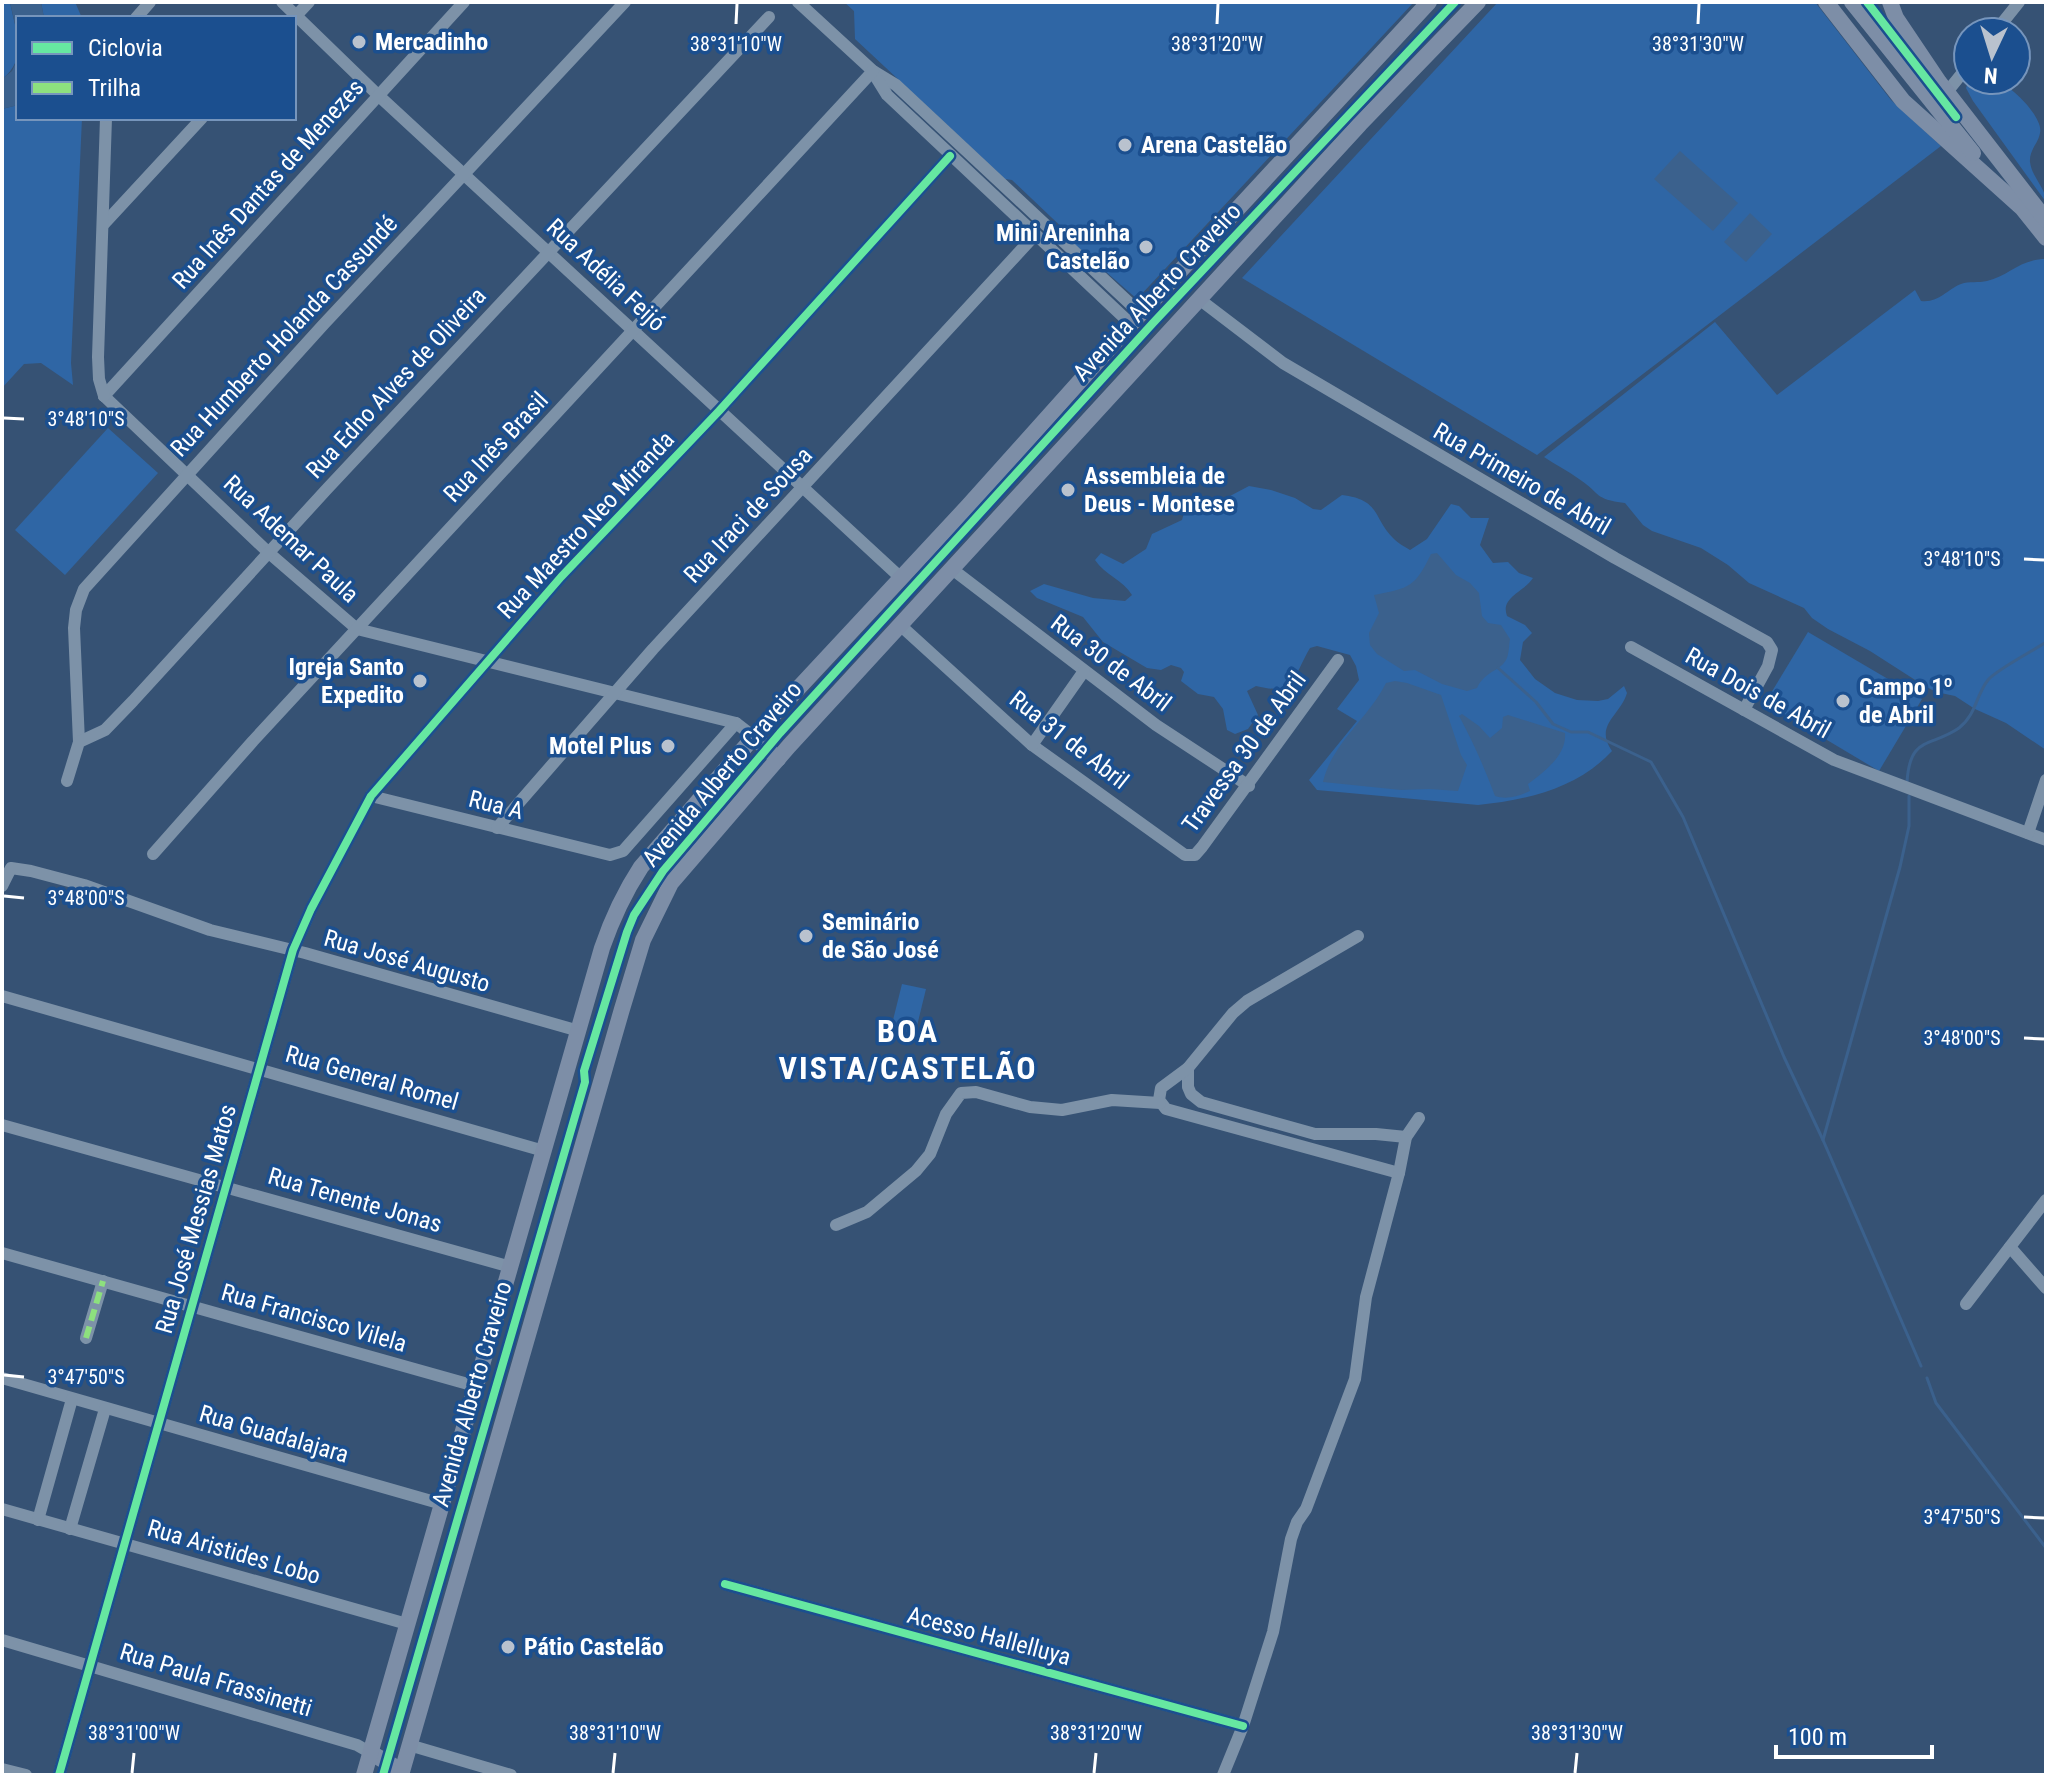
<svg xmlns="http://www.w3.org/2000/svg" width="2048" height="1777" viewBox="0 0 2048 1777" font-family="'Roboto Condensed',sans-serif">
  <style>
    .green { fill: #2f66a5 }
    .water { fill: #3b618d }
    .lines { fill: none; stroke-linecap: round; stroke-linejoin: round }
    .stream { stroke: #3b618d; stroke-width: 3 }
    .minor { stroke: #7d92a8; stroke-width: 12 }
    .major { stroke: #7d8ea7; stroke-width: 16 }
    .quiet { stroke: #8de07e; stroke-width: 6; stroke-dasharray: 12 6; stroke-linecap: butt }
    .cycleway-casing { stroke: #1b4f8f; stroke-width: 13 }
    .cycleway { stroke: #66e7a1; stroke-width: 8 }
    .ticks { fill: none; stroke: #fff; stroke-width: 3 }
    .poi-dot { fill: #b9c2ce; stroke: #1b4f8f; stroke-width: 3 }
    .labels { text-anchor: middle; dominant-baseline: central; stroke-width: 7; stroke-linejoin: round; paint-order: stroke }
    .poi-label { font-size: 24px; font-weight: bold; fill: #fff; stroke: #1b4f8f; text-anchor: start }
    .street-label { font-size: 24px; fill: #fff; stroke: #1b4f8f }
    .district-label { font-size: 32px; font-weight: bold; letter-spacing: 2px; fill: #fff; stroke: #1b4f8f }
    .ticks-label { font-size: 20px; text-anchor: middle; fill: #fff; stroke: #1b4f8f; stroke-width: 7; stroke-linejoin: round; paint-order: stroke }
  </style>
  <rect width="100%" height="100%" fill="#365274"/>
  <g class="green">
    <path d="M2 2H10C15 30 29 59 2 79Z"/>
    <path d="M41 2H75L82 18H44Z"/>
    <path d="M844 2H1414L1137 299 1073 243 1071 236 1012 180 1005 179 855 39 854 11Z"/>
    <path d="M1498 2H1815L1891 100 1941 146 1537 455 1242 278Z"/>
    <path d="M1969 80C1976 80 1986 78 1994 80 2009 83 2044 117 2040 133 2038 144 2029 150 2030 162 2032 178 2046 188 2046 202L1973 101 1966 88Z"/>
    <path d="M18 105V118H82L71 363 73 385 41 363 24 364 2 388V109Z"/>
    <path d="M2046 259V750L2006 723 1975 709 1955 696 1936 692 1923 685 1870 651 1828 629 1812 618 1804 608 1749 583 1728 565 1701 548 1652 531 1643 525 1625 503C1593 499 1602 494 1579 479 1568 471 1556 465 1544 457L1715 322 1777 395 1915 290 1921 301C1939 303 1946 290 1961 284 1969 281 1979 283 1987 281 2009 276 2020 259 2046 259Z"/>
    <path d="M108 428 158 473 65 575 15 530Z"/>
    <path d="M1249 486 1271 490 1295 498 1313 509 1321 510 1342 495C1382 500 1372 518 1394 539 1398 543 1405 547 1410 550L1427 539 1451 504 1459 506 1471 518H1489L1480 545 1493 563 1508 562 1519 573 1533 578C1524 592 1500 597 1507 616L1525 625 1532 633 1523 642 1520 660 1535 679 1555 693 1577 700 1598 701 1608 699 1624 686 1627 693C1620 716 1594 725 1612 751 1577 789 1526 800 1478 805L1317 790 1309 780 1357 721 1337 709 1359 680 1356 666 1350 655 1317 646 1310 648C1293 677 1295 696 1256 686L1247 691 1258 715 1248 729 1235 734 1227 730 1223 709 1214 697 1198 694 1181 681 1184 672 1181 668 1171 665 1161 670 1147 668 1103 642 1083 617 1037 598 1030 591 1044 584 1093 598 1125 601 1132 595C1123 580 1105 575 1095 560L1101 553 1123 564 1146 549 1152 534 1182 520 1186 505 1200 503 1220 505 1230 496Z"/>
    <path d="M1808 632 1922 699 1879 771 1765 703Z"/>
    <path d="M902 984 926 989 915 1034 891 1028Z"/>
  </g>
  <g class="water">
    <path d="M10 2H41L44 18H18V37Z"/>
    <path d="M18 58V105L2 109V79L12 71Z"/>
    <path d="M1680 151 1738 203 1713 231 1654 179Z"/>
    <path d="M1750 213 1772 234 1746 262 1724 242Z"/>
    <path d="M1437 553 1456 575 1470 583 1479 593 1482 616 1488 623 1501 625 1510 639C1509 645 1509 655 1506 660 1499 672 1486 670 1477 688L1467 691 1442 684 1415 670 1404 671 1377 654 1370 645 1369 633 1379 613 1374 595C1410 588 1415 587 1431 554Z"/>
    <path d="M1395 681 1407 683 1441 695 1461 755 1467 765 1458 791 1429 789 1401 790 1323 782C1332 743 1368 719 1386 683Z"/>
    <path d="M1462 714 1479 726 1490 738 1502 728 1503 717 1508 715 1565 733C1567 755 1544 772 1528 784L1530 791C1519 796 1507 800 1495 796 1485 769 1473 742 1459 716Z"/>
  </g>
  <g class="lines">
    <g class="stream">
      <path d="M1498 668 1536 702 1553 724 1571 732H1588L1651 762 1683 817 1784 1057 1823 1140"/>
      <path d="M1907 782C1910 735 1930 748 1959 728 1976 715 1976 695 1988 680 1996 670 2033 651 2046 642"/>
      <path d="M1909 796V826L1900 867 1823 1140 1921 1366"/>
      <path d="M1927 1378 1936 1403 2046 1548"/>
    </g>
    <g class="minor">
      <path d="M282 2 379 96 901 578"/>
      <path d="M798 2 873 71 896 85 1140 313"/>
      <path d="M136 18 150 2"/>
      <path d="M294 18 309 2"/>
      <path d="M1995 32 2019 2"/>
      <path d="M874 74 887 95 1131 324"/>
      <path d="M1947 92 1968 66"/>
      <path d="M103 225 202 118"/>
      <path d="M1199 299 1283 363 1615 558 1767 642 1772 650 1768 666 1744 710"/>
      <path d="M104 396 269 553 357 629 736 723 754 737"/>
      <path d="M104 396 464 2"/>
      <path d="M104 396 99 379 98 357 106 118"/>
      <path d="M952 569 1156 725 1249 786"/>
      <path d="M900 625 1032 745 1185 855H1195L1202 847 1338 660"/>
      <path d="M1631 647 1834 760 2046 840"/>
      <path d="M79 742 74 628 76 610 84 589 323 325 625 2"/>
      <path d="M1032 745 1084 671"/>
      <path d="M67 781 79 742 105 730 133 701 326 490 769 17"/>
      <path d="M371 796 610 855 623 851 736 723"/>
      <path d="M497 828 653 649 1035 235"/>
      <path d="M2028 833 2046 780"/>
      <path d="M153 854 253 741 873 71"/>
      <path d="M2 886 11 868 31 871 84 885 210 930 305 953 579 1031"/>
      <path d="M1358 936 1247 1001 1233 1013 1188 1068V1087L1191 1094 1201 1102 1315 1134H1376L1406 1137"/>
      <path d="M2 996 544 1151"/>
      <path d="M1188 1068 1161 1088 1159 1100 1166 1109 1399 1173"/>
      <path d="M2 1125 511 1267"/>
      <path d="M836 1225 867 1212 916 1171 930 1154 946 1114 961 1093 976 1092 1030 1107 1062 1110 1112 1100 1160 1103"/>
      <path d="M2010 1247 2046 1288"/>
      <path d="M2 1253 475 1386"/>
      <path d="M1966 1304 2046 1200"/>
      <path d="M86 1338 103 1281"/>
      <path d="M2 1378 442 1504"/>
      <path d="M2 1509 407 1624"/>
      <path d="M38 1520 72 1399"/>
      <path d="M70 1529 105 1409"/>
      <path d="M725 1584 1243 1726"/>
      <path d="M2 1640 357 1745 371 1753"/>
      <path d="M409 1745 511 1775"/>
      <path d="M2 1769 26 1775"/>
      <path d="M59 1775 293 950 311 909 371 796 561 577 719 411 950 156"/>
      <path d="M1223 1775 1243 1726 1273 1632 1291 1539 1297 1522 1306 1509 1355 1379 1366 1297 1399 1173 1406 1137 1419 1118"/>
    </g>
    <g class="major">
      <path d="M1826 2 1903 101 2022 208 2046 238"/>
      <path d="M1852 2 1973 153"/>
      <path d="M1890 2 1896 18 1939 82 2046 220"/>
      <path d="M754 737 778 759"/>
      <path d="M371 1753 402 1771"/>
      <path d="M364 1775 602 948C612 919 624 893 641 867L765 724 968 506 1131 324 1429 2"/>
      <path d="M401 1775 622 1009 643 940 671 883 789 746 1360 124 1478 2"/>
    </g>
    <path class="quiet" d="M86 1338 103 1281"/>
    <g class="cycleway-casing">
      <g id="cycleway">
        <path d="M1867 2 1956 117"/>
        <path d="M725 1584 1243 1726"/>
        <path d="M59 1775 293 950 311 909 371 796 561 577 719 411 950 156"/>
        <path d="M383 1775 585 1082 584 1071 627 932 634 915 663 871 780 733 1153 323 1455 2"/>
      </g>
    </g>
    <use href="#cycleway" class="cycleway"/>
  </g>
  <path class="ticks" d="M736 24 737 4M1217 24 1218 4M1698 24 1699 4M4 418 24 419M2024 559 2044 560M4 896 24 898M2024 1038 2044 1039M4 1375 24 1377M2024 1517 2044 1518M132 1773 134 1753M613 1773 615 1753M1094 1773 1096 1753M1575 1773 1577 1753"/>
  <g class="poi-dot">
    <circle cx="359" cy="42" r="8"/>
    <circle cx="1125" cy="145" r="8"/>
    <circle cx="1146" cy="247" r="8"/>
    <circle cx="1068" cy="490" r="8"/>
    <circle cx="420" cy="681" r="8"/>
    <circle cx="1843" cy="701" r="8"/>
    <circle cx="668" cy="746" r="8"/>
    <circle cx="806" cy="936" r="8"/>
    <circle cx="508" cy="1647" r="8"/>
  </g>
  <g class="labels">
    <g class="poi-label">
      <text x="375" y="42">Mercadinho</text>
      <text x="1141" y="145">Arena Castelão</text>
      <text x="1130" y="233" text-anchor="end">Mini Areninha<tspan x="1130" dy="28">Castelão</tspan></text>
      <text x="1084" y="476">Assembleia de<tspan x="1084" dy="28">Deus - Montese</tspan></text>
      <text x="404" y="667" text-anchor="end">Igreja Santo<tspan x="404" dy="28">Expedito</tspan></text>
      <text x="1859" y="687">Campo 1º<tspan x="1859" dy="28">de Abril</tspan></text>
      <text x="652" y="746" text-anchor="end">Motel Plus</text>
      <text x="822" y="922">Seminário<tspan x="822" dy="28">de São José</tspan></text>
      <text x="524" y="1647">Pátio Castelão</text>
    </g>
    <g class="street-label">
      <text transform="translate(268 184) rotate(-48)">Rua Inês Dantas de Menezes</text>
      <text transform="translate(606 275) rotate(43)">Rua Adélia Feijó</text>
      <text transform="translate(1157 292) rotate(-47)">Avenida Alberto Craveiro</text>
      <text transform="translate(284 336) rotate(-47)">Rua Humberto Holanda Cassundé</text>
      <text transform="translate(396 383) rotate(-47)">Rua Edno Alves de Oliveira</text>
      <text transform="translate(496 447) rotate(-47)">Rua Inês Brasil</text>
      <text transform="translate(1522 479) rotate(30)">Rua Primeiro de Abril</text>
      <text transform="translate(748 515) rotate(-47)">Rua Iraci de Sousa</text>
      <text transform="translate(586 525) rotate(-47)">Rua Maestro Neo Miranda</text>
      <text transform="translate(291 539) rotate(43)">Rua Ademar Paula</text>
      <text transform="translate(1111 663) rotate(37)">Rua 30 de Abril</text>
      <text transform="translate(1758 693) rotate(29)">Rua Dois de Abril</text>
      <text transform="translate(1069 740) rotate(38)">Rua 31 de Abril</text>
      <text transform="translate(1244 752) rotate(-54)">Travessa 30 de Abril</text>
      <text transform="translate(722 774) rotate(-50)">Avenida Alberto Craveiro</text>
      <text transform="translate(496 805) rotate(14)">Rua A</text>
      <text transform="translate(407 961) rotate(16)">Rua José Augusto</text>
      <text transform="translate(372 1078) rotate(16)">Rua General Romel</text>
      <text transform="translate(355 1200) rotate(16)">Rua Tenente Jonas</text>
      <text transform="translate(196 1219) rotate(-74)">Rua José Messias Matos</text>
      <text transform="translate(314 1318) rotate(16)">Rua Francisco Vilela</text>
      <text transform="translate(472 1394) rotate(-74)">Avenida Alberto Craveiro</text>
      <text transform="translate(274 1434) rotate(16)">Rua Guadalajara</text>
      <text transform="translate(234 1552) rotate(16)">Rua Aristides Lobo</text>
      <text transform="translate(989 1636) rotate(15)">Acesso Hallelluya</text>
      <text transform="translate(216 1680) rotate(17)">Rua Paula Frassinetti</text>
    </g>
    <g class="district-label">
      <text x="908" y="1031">BOA<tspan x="908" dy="37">VISTA/CASTELÃO</tspan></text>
    </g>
  </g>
  <g class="ticks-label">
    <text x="736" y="51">38°31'10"W</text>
    <text x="1217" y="51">38°31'20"W</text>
    <text x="1698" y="51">38°31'30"W</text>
    <text x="86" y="426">3°48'10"S</text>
    <text x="1962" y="566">3°48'10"S</text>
    <text x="86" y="905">3°48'00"S</text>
    <text x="1962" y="1045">3°48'00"S</text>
    <text x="86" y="1384">3°47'50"S</text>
    <text x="1962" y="1524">3°47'50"S</text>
    <text x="134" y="1740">38°31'00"W</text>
    <text x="615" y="1740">38°31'10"W</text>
    <text x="1096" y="1740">38°31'20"W</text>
    <text x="1577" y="1740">38°31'30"W</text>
  </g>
  <rect width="2048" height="1777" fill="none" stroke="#ffffff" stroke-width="8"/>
  <rect x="16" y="16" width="280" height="104" fill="#1b4f8f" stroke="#7695bc" stroke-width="2"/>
  <rect x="32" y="42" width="40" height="12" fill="#66e7a1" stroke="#7695bc" stroke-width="2"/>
  <text x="88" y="56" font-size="24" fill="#ffffff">Ciclovia</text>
  <rect x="32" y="82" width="40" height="12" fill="#8de07e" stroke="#7695bc" stroke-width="2"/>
  <text x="88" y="96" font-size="24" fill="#ffffff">Trilha</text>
  <g transform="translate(1992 56) rotate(184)"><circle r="38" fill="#1b4f8f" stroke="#7695bc" stroke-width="2"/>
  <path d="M0-6L14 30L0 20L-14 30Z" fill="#b9c2ce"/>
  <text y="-12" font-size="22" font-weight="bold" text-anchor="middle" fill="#ffffff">N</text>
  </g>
  <path d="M1776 1745v12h156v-12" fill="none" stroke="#ffffff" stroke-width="4"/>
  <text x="1788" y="1745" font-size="24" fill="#ffffff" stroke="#1b4f8f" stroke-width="6" paint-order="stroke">100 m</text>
</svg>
